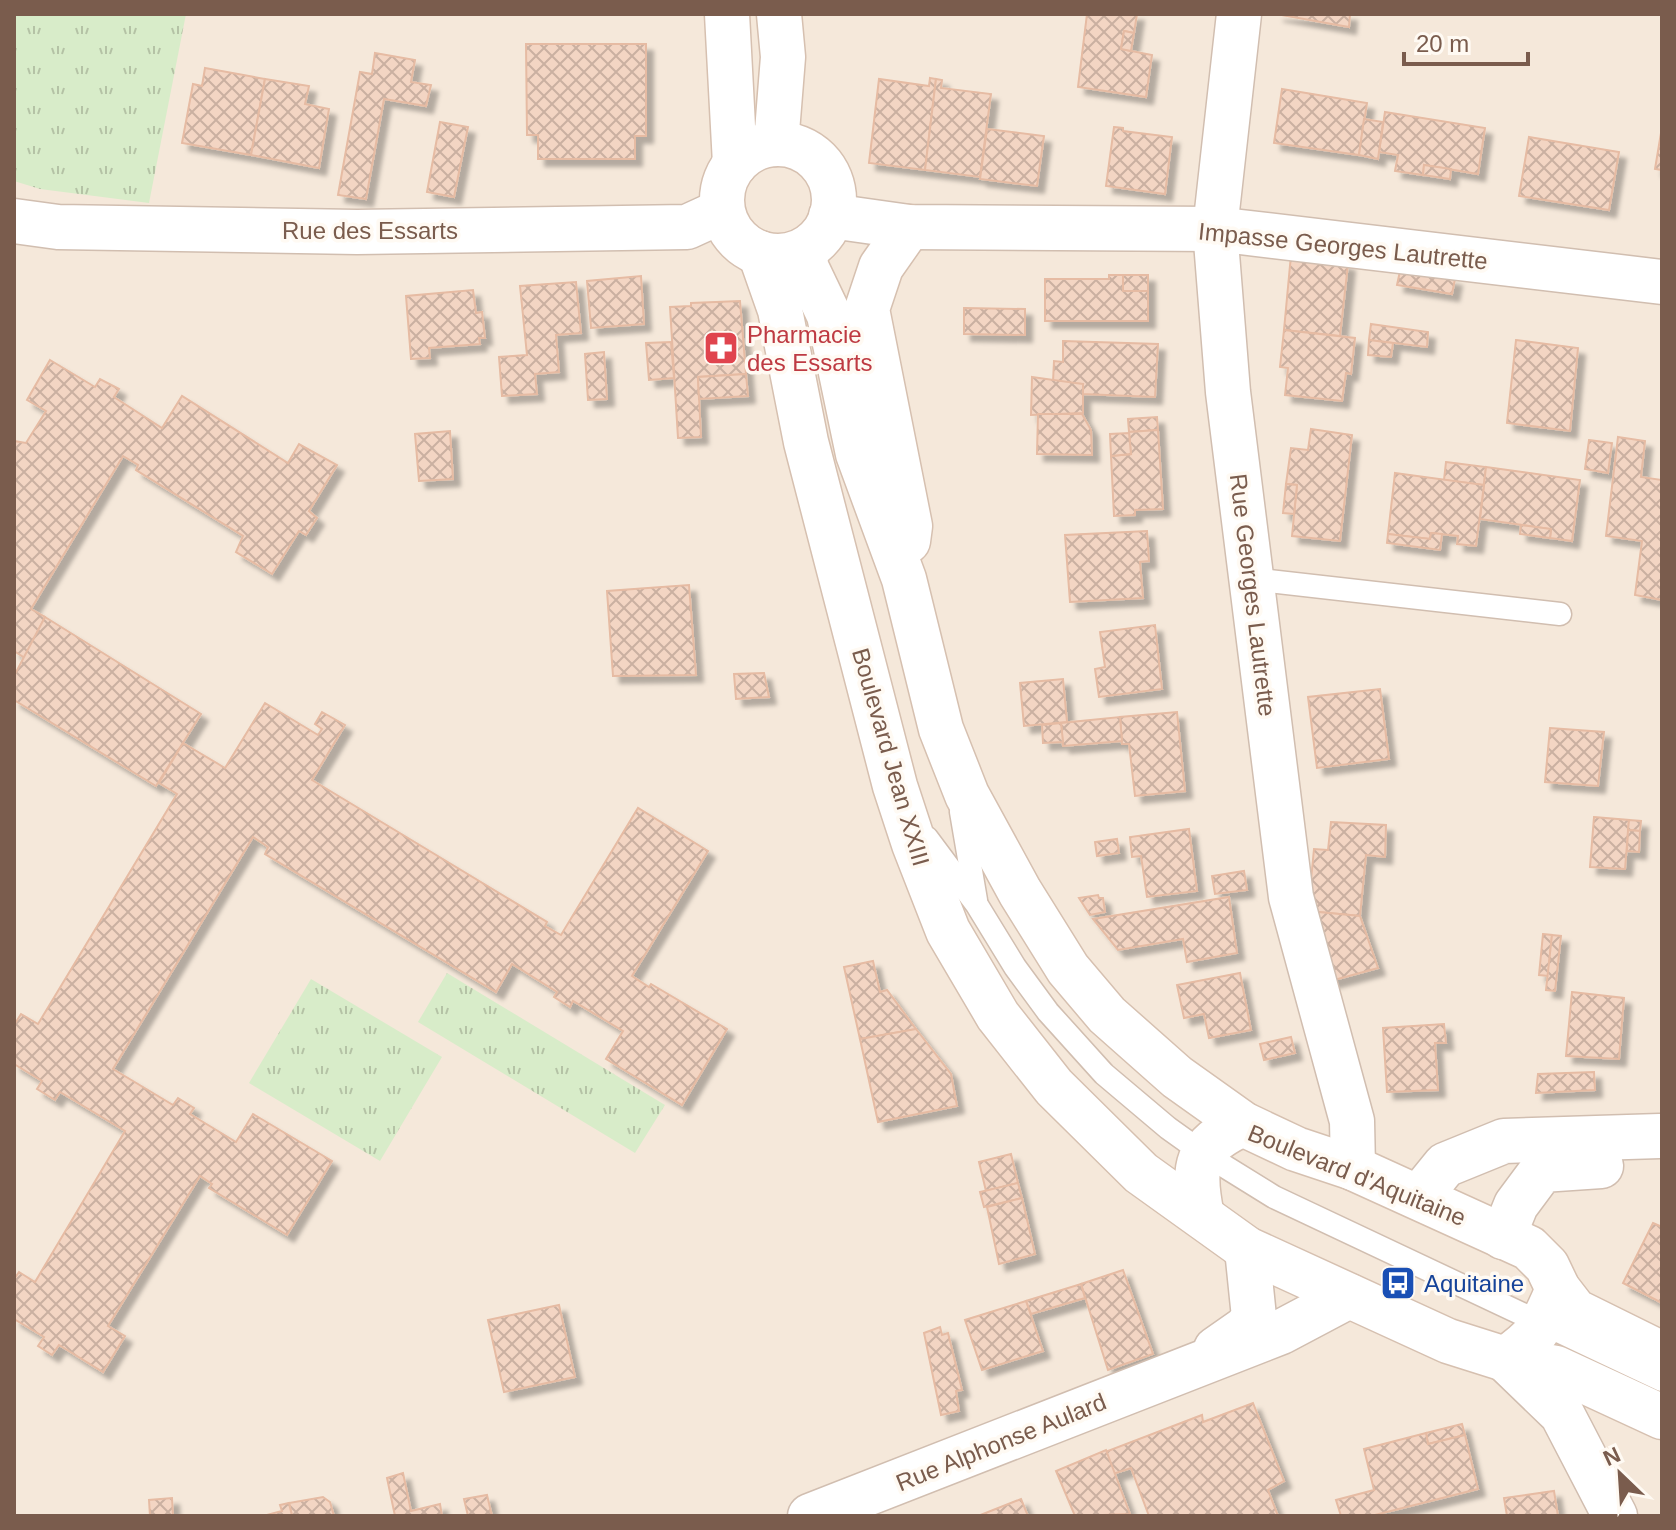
<svg xmlns="http://www.w3.org/2000/svg" width="1676" height="1530" viewBox="0 0 1676 1530" font-family="Arial,sans-serif">
  <style>
    .residential { fill: #f5e8da }
    .grass { fill: url(#grass-tufts) }
    .building { fill: url(#building-cross-hatch); stroke: #e6bba3; stroke-width: 2; filter: url(#shadow) }
    .lines { fill: none; stroke-linecap: round; stroke-linejoin: round }
    .lane-casing { stroke: #d1beb0; stroke-width: 25 }
    .street-casing { stroke: #d1beb0; stroke-width: 47 }
    .secondary-casing { stroke: #d6c0b0; stroke-width: 47 }
    .lane { stroke: #fff; stroke-width: 22 }
    .street { stroke: #fff; stroke-width: 44 }
    .secondary { stroke: #fff; stroke-width: 44 }
    .labels { text-anchor: middle; dominant-baseline: central; stroke-width: 7; stroke-linejoin: round; paint-order: stroke }
    .street-label { font-size: 24px; fill: #7a5c4d; stroke: #fffaf3 }
    .health-label { font-size: 24px; fill: #be3a42; stroke: #fffaf3; text-anchor: start }
    .transit-label { font-size: 24px; fill: #164399; stroke: #fffaf3; text-anchor: start }
  </style>
  <defs>
    <pattern id="grass-tufts" width="24" height="20" patternUnits="userSpaceOnUse" patternTransform="scale(2)"><rect width="24" height="20" fill="#d8ecc9"/><path d="M3 7l-1-3M5 7V3M7 7l1-3M15 17l-1-3M17 17v-4M19 17l1-3" fill="none" stroke="#b4c2a5"/></pattern>
    <pattern id="building-cross-hatch" width="8" height="8" patternUnits="userSpaceOnUse" patternTransform="scale(2)"><rect width="8" height="8" fill="#f3d5c3"/><path d="M0 0l8 8M0 8l8-8" fill="none" stroke="#cab0a1"/></pattern>
    <filter id="shadow"><feDropShadow dx="7" dy="7" stdDeviation="2" flood-color="#0004"/></filter>
  </defs>
  <rect width="100%" height="100%" fill="#fdf6ec"/>
  <rect class="residential" x="14" y="14" width="1648" height="1502"/>
  <g class="grass">
    <path d="M14 14H186L149 203 40 189 14 181Z"/>
    <path d="M447 973 665 1105 635 1153 418 1022Z"/>
    <path d="M311 979 442 1057 380 1161 249 1083Z"/>
  </g>
  <g class="building">
    <path d="M1087 14H1137L1134 33 1124 31 1121 49 1152 55 1146 97 1078 87Z"/>
    <path d="M1276 14H1350L1349 27Z"/>
    <path d="M1124 31 1134 33 1131 51 1121 49Z"/>
    <path d="M526 44H646V136H635V159H538V135H527Z"/>
    <path d="M375 53 415 60 411 82 431 85 426 106 384 99 366 199 338 195 360 72 372 74Z"/>
    <path d="M205 68 265 79 251 155 182 143 193 84 202 86Z"/>
    <path d="M930 78 936 79 925 170 869 163 879 79 929 86Z"/>
    <path d="M265 79 309 86 305 104 329 109 319 168 251 155Z"/>
    <path d="M936 79 942 80 941 88 991 94 980 177 925 170Z"/>
    <path d="M1282 89 1367 103 1359 155 1274 143Z"/>
    <path d="M1385 112 1485 128 1478 174 1424 165 1423 175 1395 171 1398 155 1379 152Z"/>
    <path d="M1364 119 1383 122 1378 159 1359 155Z"/>
    <path d="M440 122 468 127 454 197 427 192Z"/>
    <path d="M1114 127 1123 128V131L1172 137 1165 194 1106 186Z"/>
    <path d="M1662 127V170L1655 169Z"/>
    <path d="M987 129 1044 136 1037 186 980 179Z"/>
    <path d="M1529 137 1619 152 1609 210 1519 196Z"/>
    <path d="M1424 165 1451 169 1450 179 1423 175Z"/>
    <path d="M1291 255 1348 264 1340 336 1284 330Z"/>
    <path d="M1400 271 1455 279 1452 294 1397 285Z"/>
    <path d="M1109 275H1123V291H1148V321H1045V279H1109Z"/>
    <rect x="1123" y="275" width="25" height="16"/>
    <path d="M641 276 644 324 591 328 587 281Z"/>
    <path d="M576 282 581 333 556 335 559 372 535 374 537 394 502 396 499 357 527 355 520 286Z"/>
    <path d="M473 290 476 313 482 312 485 338H479L480 344 429 348 430 358 411 359 406 296Z"/>
    <path d="M740 301 746 374 698 377 701 437 678 438 670 307 691 306V303Z"/>
    <path d="M964 308 1025 309V335L964 334Z"/>
    <path d="M1371 324 1428 332 1427 347 1369 340Z"/>
    <path d="M1284 330 1355 338 1351 374 1346 373 1342 401 1285 395 1288 368 1280 367Z"/>
    <path d="M1369 340 1393 343 1391 357 1368 355Z"/>
    <path d="M1516 340 1578 348 1570 431 1507 423Z"/>
    <path d="M1063 341 1158 344 1155 397 1082 394 1083 384 1053 382 1054 361 1063 362Z"/>
    <path d="M671 342 674 378 649 380 646 343Z"/>
    <path d="M604 352 607 399 588 400 585 354Z"/>
    <path d="M50 360 95 387 100 379 119 389 114 397 162 428 182 396 288 463 299 444 337 465 309 511 317 518 306 535 299 531 272 574 236 552 243 536 136 470 138 465 123 456 31 609 45 617 25 658 14 651V441L26 443 46 411 27 400Z"/>
    <path d="M746 374 748 396 699 399 698 377Z"/>
    <path d="M1032 377 1083 384V413L1031 415Z"/>
    <path d="M1038 414H1082L1091 430 1092 455 1037 454Z"/>
    <path d="M1157 417 1158 430 1129 432 1128 419Z"/>
    <path d="M1311 429 1352 435 1340 541 1292 536 1297 485 1286 484 1291 448 1308 450Z"/>
    <path d="M1158 430 1163 509 1135 510V515L1114 516 1111 456 1131 454 1129 432Z"/>
    <path d="M450 431 453 479 419 481 415 434Z"/>
    <path d="M1129 433 1131 454 1111 456 1110 434Z"/>
    <path d="M1618 437 1645 441 1641 477 1662 480V600L1635 595 1642 541 1606 536Z"/>
    <path d="M1589 440 1612 443 1608 473 1585 469Z"/>
    <path d="M1446 462 1486 467 1484 485 1444 480Z"/>
    <path d="M1486 467 1580 480 1572 541 1550 538 1551 529 1480 519Z"/>
    <path d="M1395 473 1484 485 1476 546 1457 544 1458 536 1431 533 1430 539 1388 534Z"/>
    <path d="M1286 484 1297 485 1294 514 1283 513Z"/>
    <path d="M1521 525 1551 529 1550 538 1520 534Z"/>
    <path d="M1147 531 1149 561 1140 562 1143 598 1070 602 1065 535Z"/>
    <path d="M1431 533 1442 534 1440 550 1387 543 1388 534 1430 539Z"/>
    <path d="M689 585 696 675 613 676 607 591Z"/>
    <path d="M45 617 201 714 156 786 14 700V676Z"/>
    <path d="M1155 625 1162 689 1099 697 1095 669 1105 667 1100 632Z"/>
    <path d="M764 673 769 697 736 699 734 674Z"/>
    <path d="M1063 679 1067 722 1024 726 1020 683Z"/>
    <path d="M1380 689 1389 759 1317 768 1308 697Z"/>
    <path d="M265 703 318 735 322 729 315 724 322 712 345 725 312 780 547 922 545 926 561 935 638 808 708 851 632 976 649 987 651 984 727 1029 682 1105 606 1059 623 1031 573 1001 570 1007 554 997 557 992 512 964 496 992 265 854 268 847 253 837 113 1069 173 1105 178 1098 194 1108 190 1114 236 1142 253 1114 332 1161 287 1235 209 1188 212 1184 200 1176 108 1326 125 1336 103 1372 59 1345 52 1355 38 1346 44 1337 14 1319V1279L19 1272 35 1282 125 1131 60 1092 55 1100 37 1089 42 1081 14 1064V1025L21 1014 38 1024 177 794 159 783 183 743 225 768Z"/>
    <path d="M1177 712 1185 791 1135 796 1129 744H1122L1120 717Z"/>
    <path d="M1120 717 1122 741 1063 746 1061 723Z"/>
    <path d="M1061 723 1063 742 1043 743 1042 725Z"/>
    <path d="M1550 728 1604 732 1598 786 1545 782Z"/>
    <path d="M1594 817 1629 820 1625 869 1590 867Z"/>
    <path d="M1629 820 1641 821 1640 831 1628 830Z"/>
    <path d="M1331 822 1386 825 1385 857 1366 855 1360 916 1308 911 1314 849 1328 850Z"/>
    <path d="M1189 829 1197 891 1147 897 1141 856 1132 857 1130 837Z"/>
    <path d="M1628 830 1640 831 1639 852 1627 851Z"/>
    <path d="M1117 839 1119 853 1097 856 1095 842Z"/>
    <path d="M1244 871 1247 890 1215 894 1212 876Z"/>
    <path d="M1098 895 1099 898H1103L1105 912 1090 915 1079 898Z"/>
    <path d="M1229 897 1237 953 1187 962 1183 939 1118 950 1093 919Z"/>
    <path d="M1308 911 1360 916 1378 968 1327 982Z"/>
    <path d="M1543 934 1552 935 1548 976 1539 975Z"/>
    <path d="M1552 935 1561 936 1555 991 1546 990Z"/>
    <path d="M873 961 880 992 887 990 916 1029 860 1039 844 967Z"/>
    <path d="M1240 973 1251 1030 1209 1038 1204 1014 1184 1018 1177 985Z"/>
    <path d="M1572 992 1624 998 1619 1059 1566 1056Z"/>
    <path d="M1444 1024 1446 1043H1435L1438 1090 1387 1092 1383 1028Z"/>
    <path d="M916 1029 951 1074 957 1106 878 1122 860 1039Z"/>
    <path d="M1291 1037 1295 1053 1264 1060 1260 1044Z"/>
    <path d="M1594 1072 1595 1090 1536 1093 1538 1074Z"/>
    <path d="M1011 1154 1018 1183 986 1191 979 1162Z"/>
    <path d="M1018 1183 1022 1198 984 1207 980 1192Z"/>
    <path d="M1022 1198 1035 1254 999 1264 987 1207Z"/>
    <path d="M1653 1223 1662 1227V1303L1623 1283Z"/>
    <path d="M1123 1270 1153 1354 1108 1370 1081 1284Z"/>
    <path d="M1081 1284 1085 1298 1031 1314 1026 1301Z"/>
    <path d="M1026 1301 1043 1351 982 1370 965 1320Z"/>
    <path d="M559 1305 575 1377 504 1392 488 1320Z"/>
    <path d="M940 1327 942 1335 948 1333 962 1390 956 1391 959 1411 941 1415 924 1333Z"/>
    <path d="M1253 1403 1284 1481 1268 1490 1278 1516H1149L1131 1468 1113 1474 1105 1452 1202 1415 1203 1422Z"/>
    <path d="M1462 1424 1465 1435 1428 1444 1426 1433Z"/>
    <path d="M1426 1433 1428 1444 1465 1435 1478 1489 1371 1516H1341L1336 1500 1374 1490 1364 1449Z"/>
    <path d="M1106 1450 1130 1514 1075 1516 1056 1471Z"/>
    <path d="M403 1473 411 1511 440 1504 442 1516H395L387 1478Z"/>
    <path d="M1554 1491 1558 1516H1507L1504 1498Z"/>
    <path d="M487 1495 492 1516H468L464 1499Z"/>
    <path d="M323 1497 330 1502 334 1516H292L289 1503Z"/>
    <path d="M172 1498 173 1516H150L149 1500Z"/>
    <path d="M1021 1499 1028 1516H978Z"/>
    <path d="M289 1503 292 1516H263L282 1511 280 1505Z"/>
  </g>
  <g class="lines">
    <g class="lane-casing">
      <g id="lane">
        <path d="M1251 579 1560 614"/>
        <path d="M961 812 976 900"/>
        <path d="M927 838 977 905 1015 967 1048 1012 1104 1074 1168 1128 1203 1153 1274 1197 1662 1380"/>
      </g>
    </g>
    <g class="street-casing">
      <g id="street">
        <path d="M1239 14 1215 229 1228 392 1291 897 1352 1121 1353 1168"/>
        <path d="M831 216 909 227 1215 229 1662 282"/>
        <path d="M14 221 58 227 357 232 687 227 722 211"/>
        <path d="M1419 1197 1445 1165 1504 1141 1660 1136"/>
        <path d="M1503 1237 1516 1205 1542 1170 1601 1166"/>
        <path d="M1216 1349 1246 1328 1254 1317 1247 1249"/>
        <path d="M1505 1359 1562 1414 1615 1516"/>
        <path d="M810 1516 1281 1332 1349 1296"/>
      </g>
    </g>
    <g class="secondary-casing">
      <g id="secondary">
        <path d="M727 14 735 164"/>
        <path d="M776 144 783 57 779 14"/>
        <circle cx="778" cy="200" r="56"/>
        <path d="M803 251 807 269 829 315 858 454 904 579 941 729 967 795 1020 892 1068 969 1107 1015 1177 1077 1243 1124 1296 1149 1353 1168 1529 1248 1547 1266 1558 1289 1575 1311 1662 1354"/>
        <path d="M760 253 780 310 806 442 895 786 914 844 948 931 998 1016 1054 1087 1141 1173 1247 1249 1448 1341 1505 1359 1556 1368 1662 1417"/>
        <path d="M908 541 910 526 867 309 881 267 909 227"/>
        <path d="M1202 1216C1192 1167 1194 1146 1243 1124"/>
        <path d="M1505 1359C1539 1336 1542 1326 1558 1289"/>
      </g>
    </g>
    <use href="#lane" class="lane"/>
    <use href="#street" class="street"/>
    <use href="#secondary" class="secondary"/>
  </g>
  <defs>
    <g id="pharmacy-square" transform="scale(1.8)"><rect x="-9" y="-9" width="18" height="18" rx="4" fill="#e0444e" stroke="#fffaf3"/><path d="M-2-6h4v4h4v4h-4v4h-4v-4h-4v-4h4Z" fill="#fff"/></g>
    <g id="bus-square" transform="scale(1.8)"><rect x="-9" y="-9" width="18" height="18" rx="4" fill="#1a4fb4" stroke="#fffaf3"/><path d="M-5-6H5V4H4V6H2V4H-2V6H-4V4H-5ZM-3.5-4V0h7V-4ZM-3.5 1.2v1.5H-2V1.2ZM2 1.2v1.5H3.5V1.2Z" fill="#fff"/></g>
  </defs>
  <g fill-rule="evenodd">
    <use href="#pharmacy-square" x="721" y="348"/>
    <use href="#bus-square" x="1398" y="1283"/>
  </g>
  <g class="labels">
    <g class="street-label">
      <text x="370" y="230">Rue des Essarts</text>
      <text transform="translate(1343 246) rotate(6)">Impasse Georges Lautrette</text>
      <text transform="translate(1253 595) rotate(83)">Rue Georges Lautrette</text>
      <text transform="translate(891 757) rotate(74)">Boulevard Jean XXIII</text>
      <text transform="translate(1357 1175) rotate(22)">Boulevard d'Aquitaine</text>
      <text transform="translate(1001 1442) rotate(-22)">Rue Alphonse Aulard</text>
    </g>
    <g class="health-label">
      <text x="747" y="334">Pharmacie<tspan x="747" dy="28">des Essarts</tspan></text>
    </g>
    <g class="transit-label">
      <text x="1424" y="1283">Aquitaine</text>
    </g>
  </g>
  <rect width="1676" height="1530" fill="none" stroke="#7a5c4d" stroke-width="32"/>
  <g transform="translate(1620 1474) rotate(335)" stroke="#fffaf3" stroke-width="6" paint-order="stroke">
  <path d="M0-6L14 30L0 20L-14 30Z" fill="#7a5c4d"/>
  <text y="-12" font-size="22" font-weight="bold" text-anchor="middle" fill="#7a5c4d">N</text>
  </g>
  <path d="M1404 52v12h124v-12" fill="none" stroke="#7a5c4d" stroke-width="4"/>
  <text x="1416" y="52" font-size="24" fill="#7a5c4d" stroke="#fffaf3" stroke-width="6" paint-order="stroke">20 m</text>
</svg>
